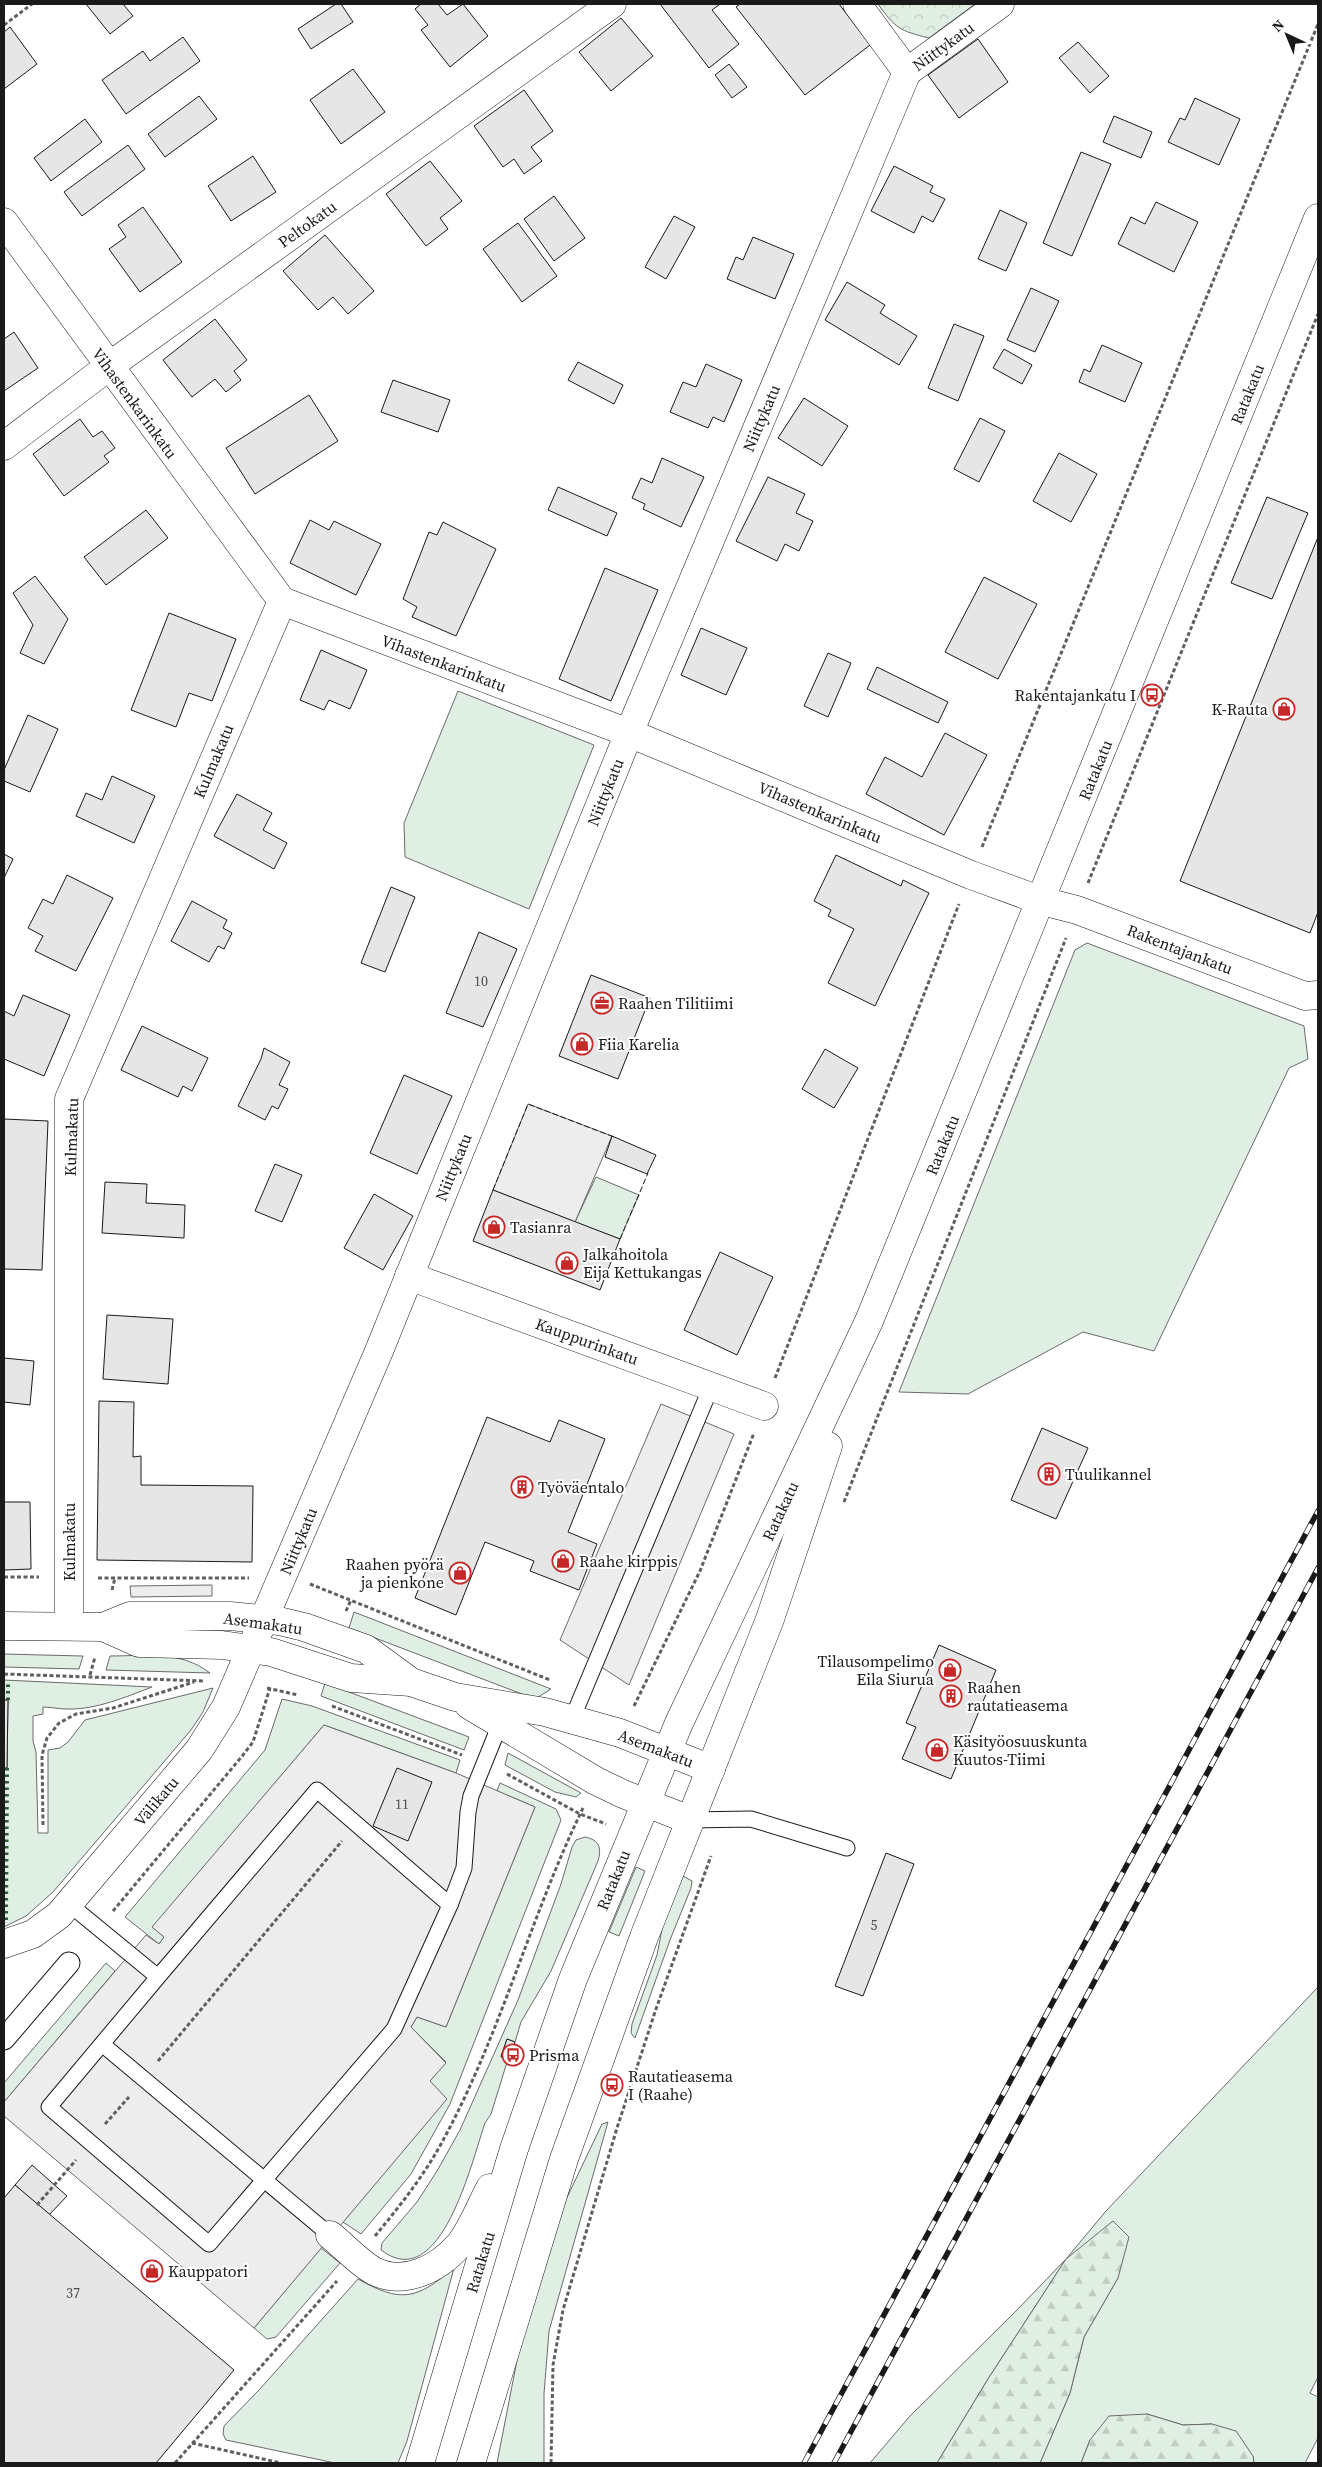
<svg xmlns="http://www.w3.org/2000/svg" width="1322" height="2467" viewBox="0 0 1322 2467" font-family="'Source Serif 4',serif">
  <style>
    .green { fill: #e0efe3; stroke: #6a6a6a }
    .forest { fill: url(#forest-firs); stroke: #6a6a6a }
    .park { fill: url(#park-crowns); stroke: #6a6a6a }
    .parking { fill: #ededed; stroke: #6a6a6a }
    .building { fill: #e6e6e6; stroke: #1a1a1a }
    .lines { fill: none; stroke-linecap: round; stroke-linejoin: round }
    .service-casing { stroke: #1a1a1a; stroke-width: 17 }
    .pedestrian-casing { stroke: #1a1a1a; stroke-width: 23 }
    .minor-casing { stroke: #1a1a1a; stroke-width: 29 }
    .secondary-casing { stroke: #1a1a1a; stroke-width: 29 }
    .path { stroke: #5f5f5f; stroke-width: 3; stroke-dasharray: 4 2.5; stroke-linecap: butt }
    .service { stroke: #fff; stroke-width: 15 }
    .pedestrian { stroke: #fff; stroke-width: 21 }
    .minor { stroke: #fff; stroke-width: 28 }
    .secondary { stroke: #fff; stroke-width: 28 }
    .rail-casing { stroke: #1a1a1a; stroke-width: 5.5 }
    .rail { stroke: #fff; stroke-width: 4; stroke-dasharray: 11; stroke-linecap: butt }
    .hedge { stroke: #2b5a34; stroke-width: 4; stroke-dasharray: 2.5 4; stroke-linecap: butt }
    .fence { stroke: #1a1a1a; stroke-width: 1; stroke-dasharray: 6 2.5; stroke-linecap: butt }
    .labels { text-anchor: middle; dominant-baseline: central; stroke-width: 4; stroke-linejoin: round; paint-order: stroke }
    .number-label { font-size: 14px; fill: #4d4d4d }
    .street-label { font-size: 16px; fill: #1a1a1a; stroke: #fff }
    .poi-label { font-size: 16px; fill: #1a1a1a; stroke: #fff; text-anchor: start }
  </style>
  <defs>
    <pattern id="forest-firs" width="22" height="20" patternUnits="userSpaceOnUse" patternTransform="scale(1.25)"><rect width="22" height="20" fill="#e0efe3"/><path d="M5 1l3.5 6h-7zM16 11l3.5 6h-7z" fill="#c0ccc2"/></pattern>
    <pattern id="park-crowns" width="20" height="18" patternUnits="userSpaceOnUse" patternTransform="scale(1.25)"><rect width="20" height="18" fill="#e0efe3"/><path d="M2 6a3 3 0 1 1 6 0M12 15a3 3 0 1 1 6 0" fill="none" stroke="#c0ccc2"/></pattern>
  </defs>
  <rect width="100%" height="100%" fill="#fff"/>
  <g class="green">
    <path d="M458 691 594 745 529 909 405 857 404 823Z"/>
    <path d="M1087 943 1304 1026 1308 1059 1289 1068 1154 1351 1083 1332 968 1394 899 1392 1075 950Z"/>
    <path d="M596 1177 639 1195 620 1239 575 1222Z"/>
    <path d="M354 1612 551 1689 535 1699 349 1628Z"/>
    <path d="M4 1654 82 1656H83L79 1669 4 1667Z"/>
    <path d="M110 1656C146 1656 180 1650 210 1673L106 1670Z"/>
    <path d="M4 1680 152 1687C126 1697 95 1710 67 1709 59 1709 51 1707 43 1707V1714L33 1716V1741L36 1752 38 1833H48V1750L60 1748 68 1742 85 1720 213 1688 203 1712 191 1730 53 1892 26 1916 4 1927V1768H7L8 1700H4Z"/>
    <path d="M325 1683 469 1737 464 1750 321 1696Z"/>
    <path d="M282 1699 312 1706 460 1760 456 1773 324 1725 153 1927 164 1937 159 1944 125 1917 265 1750Z"/>
    <path d="M508 1753 581 1793 576 1797 555 1792 505 1765Z"/>
    <path d="M500 1783 556 1809 561 1820 450 2104 411 2174 361 2234 343 2222 446 2099 430 2081 446 2062 411 2027 417 2017 446 2027 535 1807 497 1791Z"/>
    <path d="M585 1837C599 1840 602 1847 598 1861L551 1971 521 2022 515 2042 507 2039 501 2056 508 2059 491 2114 485 2123C472 2160 441 2296 381 2250L382 2243 417 2202 437 2171 460 2130 518 2000 561 1884 572 1847 576 1840Z"/>
    <path d="M636 1867 645 1871 619 1936 609 1932Z"/>
    <path d="M683 1876 692 1881 691 1888 670 1940 635 2038 631 2033 632 2024 657 1955 663 1924Z"/>
    <path d="M106 1963 115 1971 4 2102V2083Z"/>
    <path d="M1318 1987V2377L1310 2393 1318 2397V2438L1305 2463H1254L1253 2456 1212 2424 1183 2425 1147 2414 1090 2440 1081 2463H1040L1070 2393 1084 2337 1118 2278 1066 2259 988 2379 937 2463H870L910 2416 1015 2312 1066 2259 1106 2211Z"/>
    <path d="M608 2122 549 2331 544 2394V2463H497L519 2350 562 2208 602 2124Z"/>
    <path d="M321 2248 340 2263 276 2337 267 2339 254 2328Z"/>
    <path d="M454 2268 407 2441 398 2463H335L226 2440 223 2434 224 2426 259 2390 358 2279C401 2303 416 2300 454 2268Z"/>
  </g>
  <g class="forest">
    <path d="M1113 2221 1129 2237 1118 2278 1084 2337 1070 2393 1040 2463H937L988 2379 1066 2259Z"/>
    <path d="M1147 2414 1183 2425 1212 2424 1236 2431 1253 2456 1254 2463H1081L1090 2440 1109 2416Z"/>
  </g>
  <path class="park" d="M878 4H975L929 38C900 31 895 28 878 4Z"/>
  <g class="parking">
    <path d="M528 1104 612 1136 575 1222 493 1190Z"/>
    <path d="M661 1404 734 1434 629 1685 560 1640Z"/>
    <path d="M212 1585V1596L131 1597 130 1586Z"/>
    <path d="M324 1725 456 1773 535 1807 446 2027 417 2017 411 2027 446 2063 430 2081 447 2099 254 2328 4 2116V2102L146 1935 159 1944 164 1937 152 1927Z"/>
  </g>
  <g class="building">
    <path d="M86 4H123L133 16 110 34Z"/>
    <path d="M336 4H341L353 22 311 49 298 29Z"/>
    <path d="M421 4H438L447 15 463 4 488 36 450 67 421 30 428 25 415 9Z"/>
    <path d="M660 4H720L712 10 739 44 709 68Z"/>
    <path d="M740 4H839L870 45 805 95 736 7Z"/>
    <path d="M621 18 653 56 611 91 579 52Z"/>
    <path d="M10 27 37 64 4 89V32Z"/>
    <path d="M183 37 200 61 126 114 102 80 143 51 150 61Z"/>
    <path d="M978 39 1008 82 959 118 928 75Z"/>
    <path d="M1078 42 1109 76 1090 93 1059 58Z"/>
    <path d="M729 64 747 87 732 98 715 75Z"/>
    <path d="M353 69 385 112 341 144 310 100Z"/>
    <path d="M524 90 553 131 531 147 542 161 524 174 514 159 503 167 474 126Z"/>
    <path d="M199 96 217 119 165 157 148 134Z"/>
    <path d="M1195 98 1240 119 1219 165 1168 142 1180 118 1185 120Z"/>
    <path d="M1114 116 1152 132 1141 158 1103 142Z"/>
    <path d="M85 119 102 142 51 181 34 158Z"/>
    <path d="M128 145 145 169 82 216 64 192Z"/>
    <path d="M1081 152 1111 164 1072 256 1043 243Z"/>
    <path d="M253 156 276 192 231 221 208 186Z"/>
    <path d="M430 161 462 201 440 218 448 229 426 246 386 194Z"/>
    <path d="M894 166 933 186 930 192 945 199 933 222 922 216 914 233 871 211Z"/>
    <path d="M554 196 585 238 554 261 524 219Z"/>
    <path d="M1156 202 1198 222 1174 272 1118 244 1131 217 1145 224Z"/>
    <path d="M143 207 182 262 140 292 109 249 126 237 118 225Z"/>
    <path d="M1000 210 1027 223 1006 271 978 259Z"/>
    <path d="M674 216 695 227 666 279 645 267Z"/>
    <path d="M518 223 557 276 522 302 483 249Z"/>
    <path d="M325 235 374 291 348 314 333 297 318 310 283 271Z"/>
    <path d="M753 237 794 254 775 299 727 279 736 257 743 260Z"/>
    <path d="M847 282 885 305 880 313 917 336 899 365 825 320Z"/>
    <path d="M1031 288 1059 301 1035 352 1007 340Z"/>
    <path d="M215 319 247 360 234 371 241 380 226 392 215 379 192 397 163 360Z"/>
    <path d="M954 324 984 336 958 401 928 388Z"/>
    <path d="M14 332 38 368 4 391V339Z"/>
    <path d="M1102 345 1142 363 1125 402 1079 382 1084 369 1090 372Z"/>
    <path d="M1004 349 1032 365 1022 384 993 368Z"/>
    <path d="M578 362 623 385 614 404 568 380Z"/>
    <path d="M706 364 742 380 724 422 713 417 708 428 670 412 683 382 696 387Z"/>
    <path d="M393 380 450 400 438 432 381 412Z"/>
    <path d="M309 395 338 441 255 494 226 448Z"/>
    <path d="M804 398 848 426 822 466 778 438Z"/>
    <path d="M980 418 1005 431 979 482 954 469Z"/>
    <path d="M80 419 93 437 102 431 115 448 104 456 109 462 64 496 33 454Z"/>
    <path d="M1059 453 1097 474 1071 522 1033 501Z"/>
    <path d="M662 458 704 477 681 527 643 509 645 504 632 498 641 478 652 483Z"/>
    <path d="M768 477 805 494 796 513 813 521 799 551 785 544 777 561 736 541Z"/>
    <path d="M558 487 617 513 607 536 548 510Z"/>
    <path d="M1267 497 1308 513 1272 599 1231 583Z"/>
    <path d="M146 510 168 538 106 585 84 557Z"/>
    <path d="M310 520 329 530 334 521 381 544 356 595 290 563Z"/>
    <path d="M443 522 496 549 456 636 412 617 417 607 403 599 429 532 437 535Z"/>
    <path d="M1318 537V912L1310 933 1180 881Z"/>
    <path d="M605 568 658 590 611 701 559 679Z"/>
    <path d="M35 576 68 619 44 664 20 653 33 625 13 593Z"/>
    <path d="M984 577 1037 604 998 679 945 652Z"/>
    <path d="M169 613 236 639 212 701 189 693 176 727 131 710Z"/>
    <path d="M701 628 747 648 726 695 681 675Z"/>
    <path d="M321 650 367 670 350 709 329 700 324 710 300 700Z"/>
    <path d="M828 653 851 663 828 717 804 706Z"/>
    <path d="M877 667 948 702 938 723 867 689Z"/>
    <path d="M28 715 58 729 30 792 4 781V770Z"/>
    <path d="M945 733 987 755 944 835 866 794 885 757 922 777Z"/>
    <path d="M112 776 155 796 134 843 76 816 86 793 102 800Z"/>
    <path d="M237 794 272 813 263 830 287 843 274 869 214 836Z"/>
    <path d="M4 854 13 859 4 878Z"/>
    <path d="M836 855 901 886 903 880 929 893 875 1006 828 983 854 929 828 916 831 910 814 901Z"/>
    <path d="M67 875 113 898 76 971 35 951 43 936 28 928 43 899 53 904Z"/>
    <path d="M391 887 415 897 385 972 361 963Z"/>
    <path d="M192 901 227 920 223 928 232 933 224 949 218 946 209 962 171 941Z"/>
    <path d="M479 932 517 949 483 1027 446 1013Z"/>
    <path d="M591 975 650 998 618 1079 559 1056Z"/>
    <path d="M23 995 70 1015 44 1076 4 1059V1011L14 1016Z"/>
    <path d="M142 1026 208 1058 192 1091 183 1086 178 1097 121 1070Z"/>
    <path d="M264 1048 290 1062 279 1085 288 1089 278 1109 272 1106 265 1120 238 1106 261 1059Z"/>
    <path d="M825 1049 858 1068 834 1108 802 1089Z"/>
    <path d="M404 1075 452 1096 417 1174 370 1153Z"/>
    <path d="M4 1119 48 1121 42 1270 4 1269Z"/>
    <path d="M612 1136 656 1155 647 1174 605 1157Z"/>
    <path d="M275 1164 302 1175 282 1222 255 1211Z"/>
    <path d="M105 1182 147 1184 146 1203 185 1205 184 1238 102 1233Z"/>
    <path d="M493 1190 620 1239 600 1290 473 1241Z"/>
    <path d="M374 1194 413 1216 383 1270 344 1248Z"/>
    <path d="M720 1252 773 1277 737 1355 684 1330Z"/>
    <path d="M107 1315 173 1319 168 1384 103 1379Z"/>
    <path d="M4 1358 34 1361 30 1405 4 1402Z"/>
    <path d="M99 1401 134 1402 133 1457 141 1456V1485L253 1486 252 1562 97 1560Z"/>
    <path d="M487 1417 550 1442 559 1420 605 1439 568 1532 597 1544 579 1590 530 1571 534 1561 485 1542 456 1615 415 1598Z"/>
    <path d="M1042 1428 1088 1448 1056 1519 1011 1500Z"/>
    <path d="M4 1502H30L31 1569 4 1570Z"/>
    <path d="M939 1645 996 1670 951 1779 902 1759 916 1727 906 1723Z"/>
    <path d="M4 1700H8L7 1768H4Z"/>
    <path d="M397 1768 432 1782 408 1841 373 1826Z"/>
    <path d="M886 1853 914 1864 863 1996 835 1986Z"/>
    <path d="M507 2039 515 2042 508 2059 501 2057Z"/>
    <path d="M32 2165 67 2196 49 2215 15 2185Z"/>
    <path d="M15 2185 234 2370 156 2463H4V2198Z"/>
  </g>
  <g class="lines">
    <g class="service-casing">
      <g id="service">
        <path d="M572 1719 711 1387"/>
        <path d="M690 1820 751 1819 847 1848"/>
        <path d="M69 1904 158 1977 49 2107 209 2244 394 2029 450 1905 317 1790 158 1977"/>
        <path d="M450 1905 464 1868 468 1812 471 1796 500 1724"/>
        <path d="M102 2044 330 2235"/>
      </g>
    </g>
    <g class="pedestrian-casing">
      <path id="pedestrian" d="M4 2039 69 1963"/>
    </g>
    <g class="minor-casing">
      <g id="minor">
        <path d="M857 4 907 72"/>
        <path d="M4 222 282 601 629 733 971 875 1042 901 1077 910 1305 996 1318 995"/>
        <path d="M4 446 108 367 612 4"/>
        <path d="M409 1276 764 1406"/>
        <path d="M4 1626 103 1627 139 1643 222 1645 271 1652 351 1678 411 1682 455 1697 545 1712 620 1733 711 1769"/>
        <path d="M69 1626V1099L282 601"/>
        <path d="M103 1627 130 1616H230L279 1621 304 1627 366 1649 411 1682"/>
        <path d="M469 1705 596 1781 623 1794 690 1820"/>
        <path d="M4 1944 33 1934 59 1915 199 1750 226 1707 379 1351 629 733 907 72 1000 4"/>
      </g>
    </g>
    <g class="secondary-casing">
      <g id="secondary">
        <path d="M330 2235C344 2246 359 2263 374 2271 404 2286 438 2269 459 2245 471 2231 481 2205 490 2188"/>
        <path d="M420 2463 514 2149 573 1979 679 1723 869 1321 1318 218"/>
        <path d="M471 2463 564 2159 644 1937 770 1619 828 1446"/>
      </g>
    </g>
    <g class="path">
      <path d="M4 25 32 4"/>
      <path d="M982 847 1318 24"/>
      <path d="M1088 883 1318 314"/>
      <path d="M775 1378 959 904"/>
      <path d="M844 1502 1066 938"/>
      <path d="M4 1577H39"/>
      <path d="M98 1578H249"/>
      <path d="M310 1584 550 1680"/>
      <path d="M112 1590 115 1578"/>
      <path d="M346 1611 351 1600"/>
      <path d="M4 1674 204 1681"/>
      <path d="M90 1675 95 1657"/>
      <path d="M267 1688 298 1695"/>
      <path d="M332 1706 462 1755"/>
      <path d="M634 1706 700 1571 754 1433"/>
      <path d="M507 1774 580 1814 606 1824"/>
      <path d="M43 1825 42 1755 47 1738 59 1723 76 1714 113 1708 194 1682"/>
      <path d="M113 1911 243 1755 253 1742 270 1688"/>
      <path d="M158 2061 342 1841"/>
      <path d="M105 2124 129 2097"/>
      <path d="M37 2205 76 2160"/>
      <path d="M375 2236C399 2207 423 2177 441 2144 500 2037 530 1917 583 1808"/>
      <path d="M192 2443 281 2463"/>
      <path d="M175 2463 337 2281"/>
      <path d="M551 2463 553 2365 563 2310 617 2128 656 2009 711 1856"/>
    </g>
    <use href="#service" class="service"/>
    <use href="#pedestrian" class="pedestrian"/>
    <use href="#minor" class="minor"/>
    <use href="#secondary" class="secondary"/>
    <g class="rail-casing">
      <g id="rail">
        <path d="M804 2463 1318 1511"/>
        <path d="M834 2463 1318 1568"/>
      </g>
    </g>
    <use href="#rail" class="rail"/>
    <g class="hedge">
      <path d="M8 1700V1683"/>
      <path d="M6 1920 7 1768"/>
    </g>
    <g class="fence">
      <path d="M493 1190 528 1104 614 1137"/>
      <path d="M620 1239 648 1173"/>
    </g>
  </g>
  <defs>
    <g id="bus-ring" transform="scale(1.125)"><circle r="9.5" fill="#fff" stroke="#c62828" stroke-width="1.5"/><path d="M-5-6H5V4H4V6H2V4H-2V6H-4V4H-5ZM-3.5-4V0h7V-4ZM-3.5 1.2v1.5H-2V1.2ZM2 1.2v1.5H3.5V1.2Z" fill="#c62828"/></g>
    <g id="shop-ring" transform="scale(1.125)"><circle r="9.5" fill="#fff" stroke="#c62828" stroke-width="1.5"/><path d="M-5-2.5h2.3a2.7 3.5 0 0 1 5.4 0H5L5.5 6h-11ZM-1.5-2.5h3a1.5 2.3 0 0 0-3 0Z" fill="#c62828"/></g>
    <g id="office-ring" transform="scale(1.125)"><circle r="9.5" fill="#fff" stroke="#c62828" stroke-width="1.5"/><path d="M-6-3h4V-5.5h4V-3h4V5H-6ZM-1-4.5V-3h2v-1.5ZM-6 0V1H6V0Z" fill="#c62828"/></g>
    <g id="building-ring" transform="scale(1.125)"><circle r="9.5" fill="#fff" stroke="#c62828" stroke-width="1.5"/><path d="M-4-6H4V6H1V3H-1V6H-4ZM-2.5-4.3h1.7v1.8h-1.7ZM.8-4.3h1.7v1.8H.8ZM-2.5-1h1.7V.8h-1.7ZM.8-1h1.7V.8H.8Z" fill="#c62828"/></g>
  </defs>
  <g fill-rule="evenodd">
    <use href="#bus-ring" x="1152" y="695"/>
    <use href="#shop-ring" x="1284" y="709"/>
    <use href="#office-ring" x="602" y="1003"/>
    <use href="#shop-ring" x="582" y="1044"/>
    <use href="#shop-ring" x="494" y="1227"/>
    <use href="#shop-ring" x="567" y="1263"/>
    <use href="#building-ring" x="1049" y="1474"/>
    <use href="#building-ring" x="522" y="1487"/>
    <use href="#shop-ring" x="563" y="1561"/>
    <use href="#shop-ring" x="460" y="1573"/>
    <use href="#shop-ring" x="950" y="1670"/>
    <use href="#building-ring" x="951" y="1696"/>
    <use href="#shop-ring" x="937" y="1750"/>
    <use href="#bus-ring" x="513" y="2055"/>
    <use href="#bus-ring" x="612" y="2085"/>
    <use href="#shop-ring" x="152" y="2271"/>
  </g>
  <g class="labels">
    <g class="number-label">
      <text x="481" y="981">10</text>
      <text x="402" y="1804">11</text>
      <text x="874" y="1925">5</text>
      <text x="73" y="2293">37</text>
    </g>
    <g class="street-label">
      <text transform="translate(943 46) rotate(-36)">Niittykatu</text>
      <text transform="translate(307 224) rotate(-36)">Peltokatu</text>
      <text transform="translate(1247 394) rotate(-68)">Ratakatu</text>
      <text transform="translate(135 403) rotate(54)">Vihastenkarinkatu</text>
      <text transform="translate(761 418) rotate(-67)">Niittykatu</text>
      <text transform="translate(444 663) rotate(21)">Vihastenkarinkatu</text>
      <text transform="translate(213 761) rotate(-67)">Kulmakatu</text>
      <text transform="translate(1095 770) rotate(-68)">Ratakatu</text>
      <text transform="translate(605 792) rotate(-68)">Niittykatu</text>
      <text transform="translate(820 812) rotate(23)">Vihastenkarinkatu</text>
      <text transform="translate(1180 949) rotate(21)">Rakentajankatu</text>
      <text transform="translate(71 1137) rotate(-88)">Kulmakatu</text>
      <text transform="translate(942 1145) rotate(-68)">Ratakatu</text>
      <text transform="translate(453 1167) rotate(-68)">Niittykatu</text>
      <text transform="translate(587 1341) rotate(20)">Kauppurinkatu</text>
      <text transform="translate(780 1511) rotate(-65)">Ratakatu</text>
      <text transform="translate(298 1541) rotate(-67)">Niittykatu</text>
      <text transform="translate(69 1542) rotate(-90)">Kulmakatu</text>
      <text transform="translate(263 1623) rotate(8)">Asemakatu</text>
      <text transform="translate(656 1748) rotate(21)">Asemakatu</text>
      <text transform="translate(156 1801) rotate(-50)">Välikatu</text>
      <text transform="translate(613 1880) rotate(-68)">Ratakatu</text>
      <text transform="translate(480 2262) rotate(-73)">Ratakatu</text>
    </g>
    <g class="poi-label">
      <text x="1136" y="695" text-anchor="end">Rakentajankatu I</text>
      <text x="1268" y="709" text-anchor="end">K-Rauta</text>
      <text x="618" y="1003">Raahen Tilitiimi</text>
      <text x="598" y="1044">Fiia Karelia</text>
      <text x="510" y="1227">Tasianra</text>
      <text x="583" y="1254">Jalkahoitola<tspan x="583" dy="18">Eija Kettukangas</tspan></text>
      <text x="1065" y="1474">Tuulikannel</text>
      <text x="538" y="1487">Työväentalo</text>
      <text x="579" y="1561">Raahe kirppis</text>
      <text x="444" y="1564" text-anchor="end">Raahen pyörä<tspan x="444" dy="18">ja pienkone</tspan></text>
      <text x="934" y="1661" text-anchor="end">Tilausompelimo<tspan x="934" dy="18">Eila Siurua</tspan></text>
      <text x="967" y="1687">Raahen<tspan x="967" dy="18">rautatieasema</tspan></text>
      <text x="953" y="1741">Käsityöosuuskunta<tspan x="953" dy="18">Kuutos-Tiimi</tspan></text>
      <text x="529" y="2055">Prisma</text>
      <text x="628" y="2076">Rautatieasema<tspan x="628" dy="18">I (Raahe)</tspan></text>
      <text x="168" y="2271">Kauppatori</text>
    </g>
  </g>
  <rect width="1322" height="2467" fill="none" stroke="#1a1a1a" stroke-width="10"/>
  <g transform="translate(1287 35) rotate(316)" stroke="#ffffff" stroke-width="4" paint-order="stroke">
  <path d="M0-4L9 19L0 12L-9 19Z" fill="#1a1a1a"/>
  <text y="-8" font-size="14" font-weight="bold" text-anchor="middle" fill="#1a1a1a">N</text>
  </g>
</svg>
